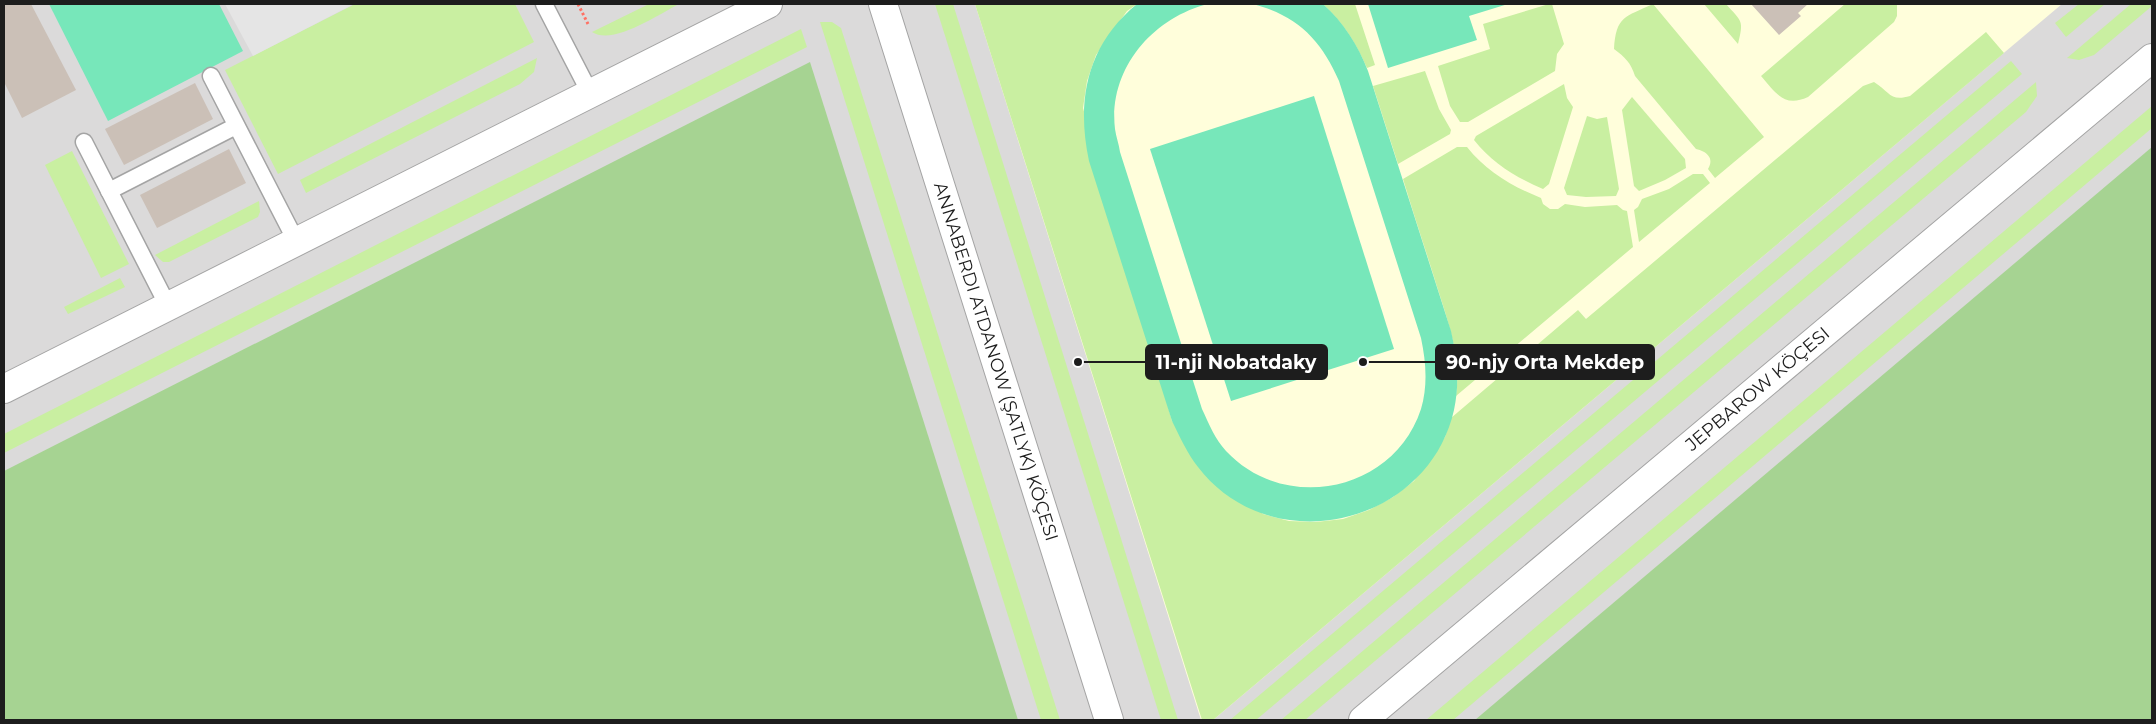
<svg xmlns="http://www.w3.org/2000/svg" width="2156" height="724" viewBox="0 0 2156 724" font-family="Montserrat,sans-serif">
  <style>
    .residential { fill: #dbdada }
    .education { fill: #fffedb }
    .grass { fill: #c9efa1 }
    .forest { fill: #a6d392 }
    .pitch { fill: #77e7ba }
    .parking { fill: #e5e5e5 }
    .building { fill: #cbc0b7 }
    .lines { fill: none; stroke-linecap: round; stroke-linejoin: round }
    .service-casing { stroke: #a4a4a4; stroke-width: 19 }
    .minor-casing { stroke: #a4a4a4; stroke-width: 30 }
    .tertiary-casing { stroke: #a4a4a4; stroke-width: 30 }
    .path { stroke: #ff7063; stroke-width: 3; stroke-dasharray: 2.5 2.5; stroke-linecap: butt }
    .service { stroke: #fff; stroke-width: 16 }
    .minor { stroke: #fff; stroke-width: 28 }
    .tertiary { stroke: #fff; stroke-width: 28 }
    .labels { text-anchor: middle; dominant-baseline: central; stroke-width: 5; stroke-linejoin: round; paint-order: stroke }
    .street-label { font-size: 18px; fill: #1d1d1d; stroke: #fff }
    .leader { fill: none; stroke: #1d1d1d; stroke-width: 2 }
    .callout-dot { fill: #1d1d1d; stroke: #fff; stroke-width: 2 }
    .callout { fill: #1d1d1d; stroke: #1d1d1d; stroke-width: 2 }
    .callout-label { font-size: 19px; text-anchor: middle; font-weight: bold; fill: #fff }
  </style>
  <rect width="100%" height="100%" fill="#efeae1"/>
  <rect class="residential" x="4" y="4" width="2148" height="716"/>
  <path class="education" d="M975 4H2062L1213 720H1201Z"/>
  <g class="grass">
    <path d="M355 4H515L534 42 278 174 225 70Z"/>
    <path d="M649 4H679C659 14 613 46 592 32Z"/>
    <path d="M935 4H953L1178 720H1161Z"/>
    <path d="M975 4H1137L1127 11 1096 55 1087 81 1083 108 1172 421 1263 514 1289 521 1316 522 1343 519 1369 510 1393 497 1414 481 1445 437 1451 418 1578 310 1586 319 1863 86 1874 82C1890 92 1890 102 1910 96L1986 32 2004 53 1213 720H1202Z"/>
    <path d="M1323 4H1355L1375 65 1367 68C1355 41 1344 24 1323 4Z"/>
    <path d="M1549 4H1552L1564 44 1557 54 1555 71 1468 122H1460L1450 106 1438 66 1490 49 1483 24Z"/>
    <path d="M1653 4 1764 137 1715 178 1708 169C1715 158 1706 151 1696 149L1635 76C1631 63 1625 57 1614 49 1616 16 1625 17 1653 4Z"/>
    <path d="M1704 4H1726C1742 22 1744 20 1738 44Z"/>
    <path d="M1845 4H1897V16L1894 22 1808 97C1784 108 1776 93 1761 76Z"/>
    <path d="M2079 4H2105L2066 37 2055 23Z"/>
    <path d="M2131 4H2152V6L2094 55 2079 60 2067 58Z"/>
    <path d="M820 22H832L841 28 1060 720H1041Z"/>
    <path d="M801 29 807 47 4 453V434Z"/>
    <path d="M537 58 534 72 520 84 306 193 300 180Z"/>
    <path d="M2011 61 2022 74 1256 720H1230Z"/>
    <path d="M1425 71 1439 109 1451 130 1450 134 1398 164 1373 86Z"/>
    <path d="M2036 82 2037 96 2026 112 1305 720H1281Z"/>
    <path d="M1564 84 1567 98 1573 107 1549 184 1543 189C1517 178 1492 163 1474 140L1476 136Z"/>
    <path d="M1632 97 1685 159 1686 168 1665 180 1639 191 1634 186 1622 110Z"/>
    <path d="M2152 106V128L1453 720H1426Z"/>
    <path d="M1587 116 1597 119 1607 117 1619 189 1616 196 1586 197 1567 195 1564 188Z"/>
    <path d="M1457 147H1467C1486 171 1513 187 1541 198L1543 204 1550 209H1558L1565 204 1585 207 1617 205 1623 210 1627 211 1633 247 1456 396C1462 355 1446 316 1434 277 1424 245 1413 212 1403 179Z"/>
    <path d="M72 151 129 264 101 278 45 165Z"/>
    <path d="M1693 174H1703L1710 183 1639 242 1634 210 1638 207 1642 199 1669 189Z"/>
    <path d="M259 201 260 212 258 217 169 262H163L155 255Z"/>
    <path d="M120 278 125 287 68 314 64 307Z"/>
  </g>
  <g class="forest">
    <path d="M810 62 1018 720H4V471Z"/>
    <path d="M2152 147V720H1475Z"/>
  </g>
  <g class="pitch">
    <path d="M49 4H219L243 51 108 121Z"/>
    <path d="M1137 4H1208C1152 18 1108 70 1115 129 1116 137 1119 144 1120 152L1202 409C1209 424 1215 439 1226 451 1285 514 1394 492 1421 409 1428 385 1426 362 1421 338L1339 81C1321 40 1298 16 1253 4H1323C1344 23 1358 45 1368 71L1451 331C1457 358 1460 382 1454 410 1428 526 1271 562 1198 467 1187 453 1180 437 1172 421L1089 161C1076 100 1087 45 1137 4Z"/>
    <path d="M1368 4H1508L1469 16 1477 40 1388 68Z"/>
    <path d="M1314 96 1394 349 1231 401 1150 149Z"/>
  </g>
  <path class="parking" d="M225 4H354L253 56Z"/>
  <g class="building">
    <path d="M4 4H31L76 90 22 118 4 82Z"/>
    <path d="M1751 4H1808L1798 13 1801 16 1779 35Z"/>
    <path d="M195 83 213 119 124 165 105 129Z"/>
    <path d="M229 149 246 183 157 228 140 195Z"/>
  </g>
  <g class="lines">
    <g class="service-casing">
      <g id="service">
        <path d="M544 4 590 93"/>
        <path d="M211 76 296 241"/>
        <path d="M84 142 168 306"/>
        <path d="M109 191 236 126"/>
      </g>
    </g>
    <g class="minor-casing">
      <g id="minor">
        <path d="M4 389 768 4"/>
        <path id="s1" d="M1363 720 2152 58"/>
      </g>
    </g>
    <g class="tertiary-casing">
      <g id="tertiary">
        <path id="s2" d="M883 4 1109 720"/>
      </g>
    </g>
    <path class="path" d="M578 4 588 24"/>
    <use href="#service" class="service"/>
    <use href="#minor" class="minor"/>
    <use href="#tertiary" class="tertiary"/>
  </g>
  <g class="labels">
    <g class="street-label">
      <text stroke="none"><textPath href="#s2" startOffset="375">ANNABERDI ATDANOW (ŞATLYK) KÖÇESI</textPath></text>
      <text stroke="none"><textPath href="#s1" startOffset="515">JEPBAROW KÖÇESI</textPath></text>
    </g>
  </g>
  <path class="leader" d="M1078 362L1146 362M1363 362L1436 362"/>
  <g class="callout-dot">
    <circle cx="1078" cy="362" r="5"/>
    <circle cx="1363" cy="362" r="5"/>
  </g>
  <g class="callout">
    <rect x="1146" y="345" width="181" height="34" rx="5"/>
    <rect x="1436" y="345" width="218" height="34" rx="5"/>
  </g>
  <g class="callout-label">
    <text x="1236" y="369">11-nji Nobatdaky</text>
    <text x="1545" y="369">90-njy Orta Mekdep</text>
  </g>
  <rect width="2156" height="724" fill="none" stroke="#1d1d1d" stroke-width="10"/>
</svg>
